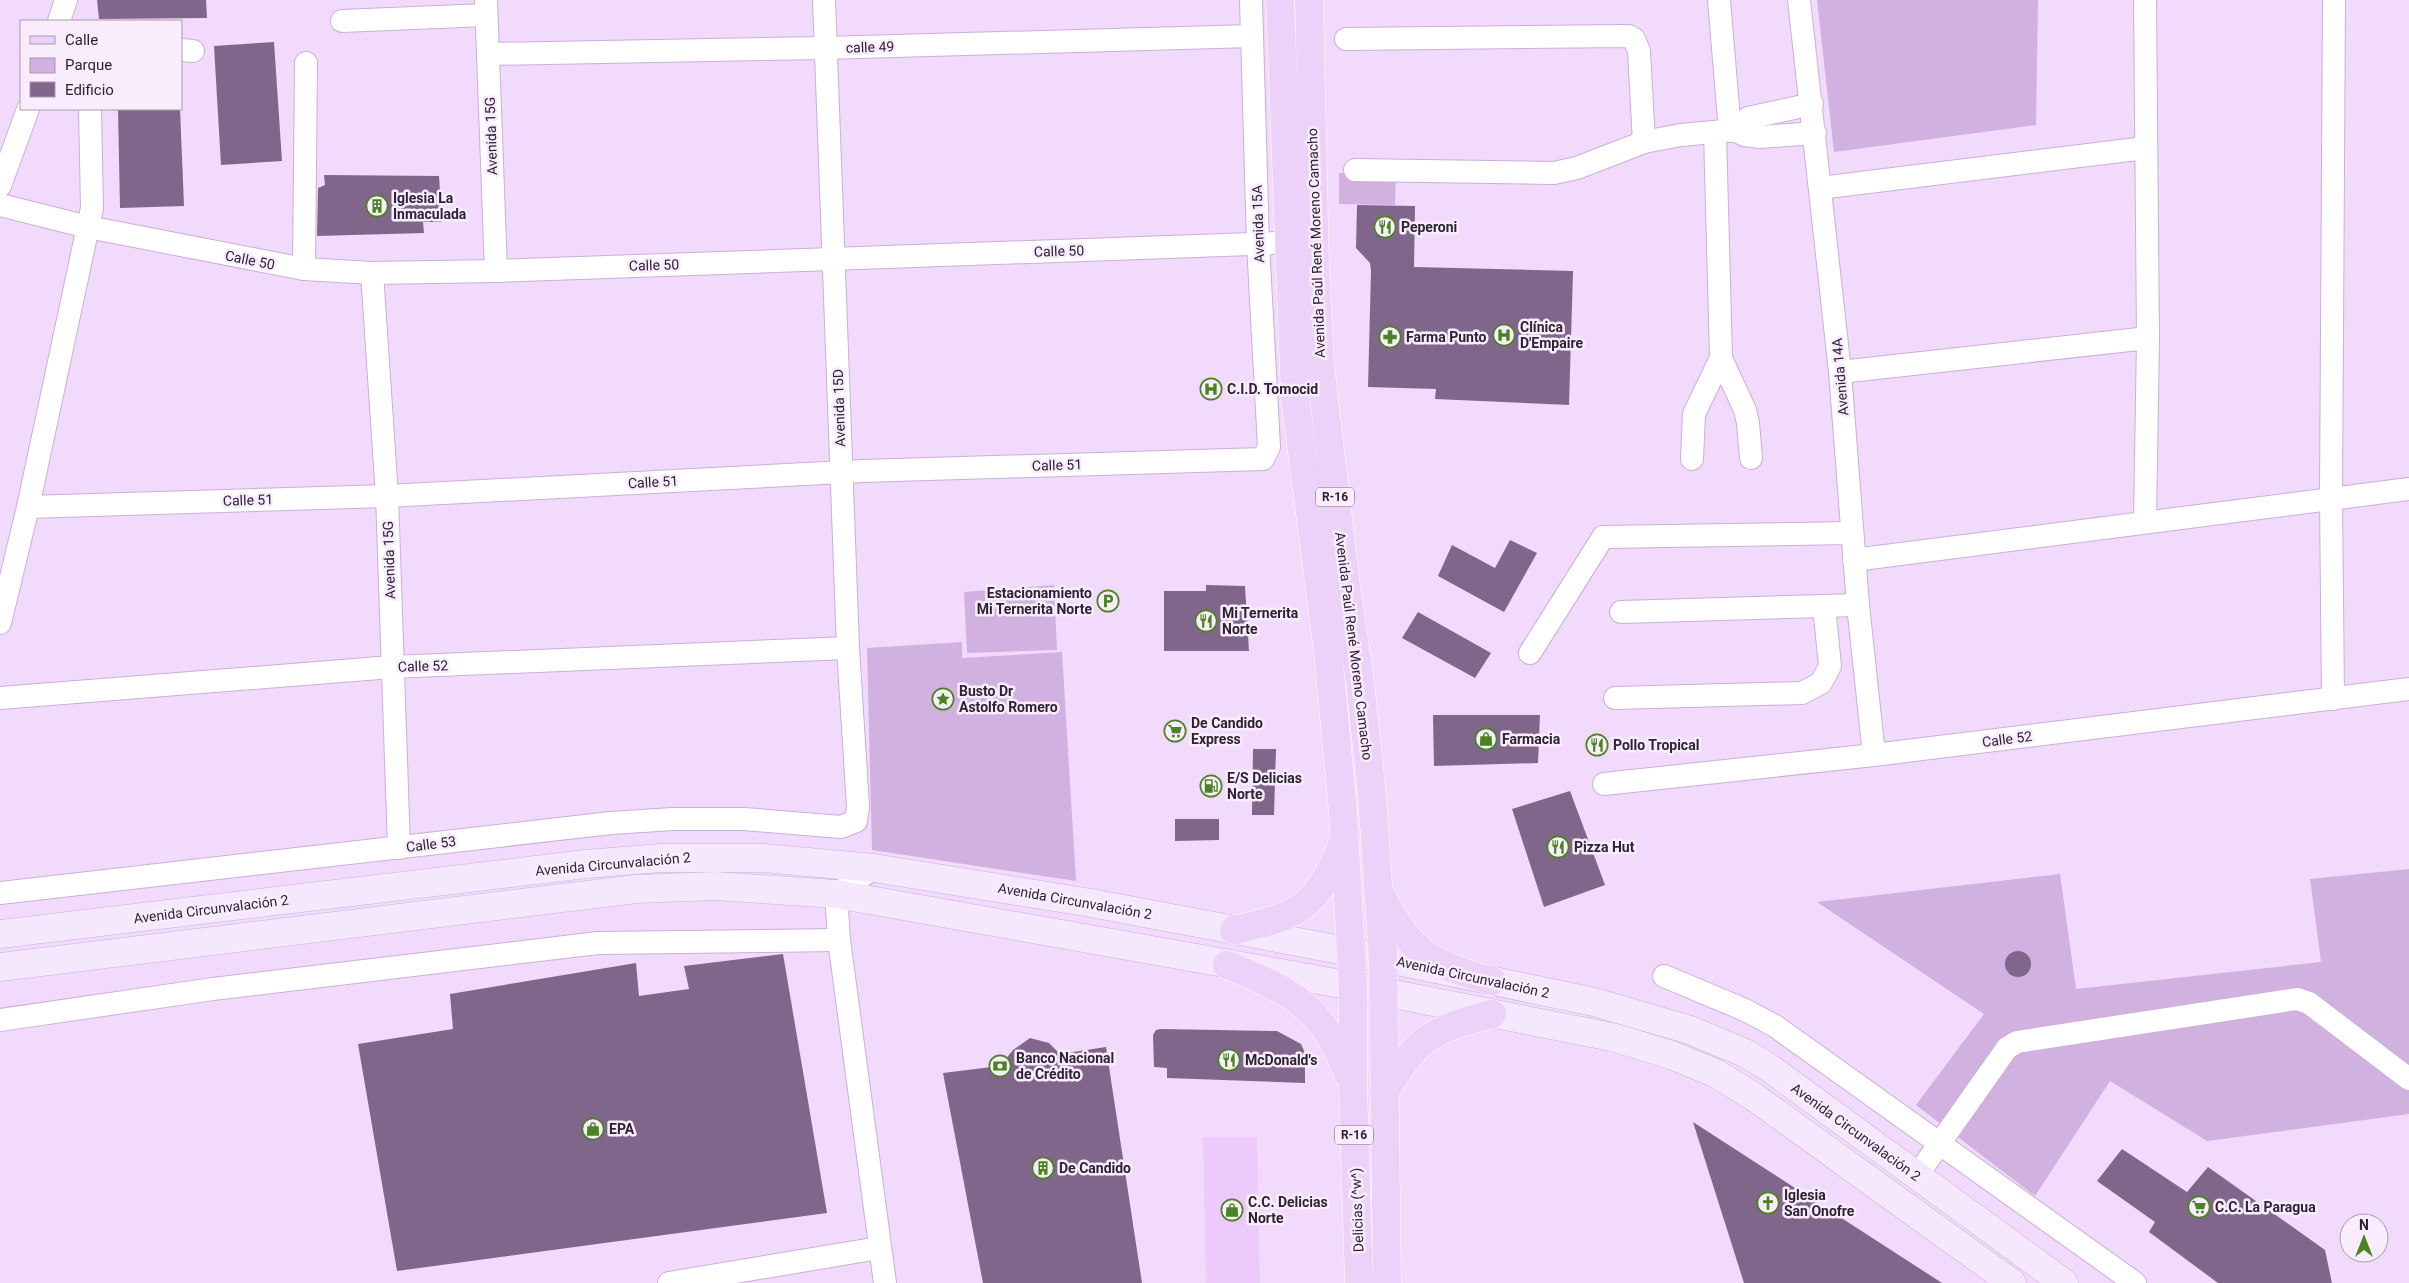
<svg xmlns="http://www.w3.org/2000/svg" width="2409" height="1283" viewBox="0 0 2409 1283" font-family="Roboto,sans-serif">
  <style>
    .built { fill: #eccbfb }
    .green { fill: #d1b1e0 }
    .building { fill: #80668b }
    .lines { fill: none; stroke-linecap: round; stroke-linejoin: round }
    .minor-casing { stroke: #cbafd8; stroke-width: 24 }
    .secondary-casing { stroke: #cbafd8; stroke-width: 29 }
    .primary-casing { stroke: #fff; stroke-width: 29 }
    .minor { stroke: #fff; stroke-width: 22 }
    .secondary { stroke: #f6e8fc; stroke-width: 28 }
    .primary { stroke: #ecd1f8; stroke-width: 28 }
    .labels { text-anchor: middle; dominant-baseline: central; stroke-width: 5; stroke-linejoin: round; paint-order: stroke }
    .shield { fill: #f8ecfd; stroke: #6b5f70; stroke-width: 1 }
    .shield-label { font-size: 12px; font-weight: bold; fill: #2e2333 }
    .street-label { font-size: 14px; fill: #2e2333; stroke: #f8ecfd }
    .poi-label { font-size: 14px; font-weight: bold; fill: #2e2333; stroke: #f8ecfd; text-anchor: start }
  </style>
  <rect width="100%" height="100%" fill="#f1dafc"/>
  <path class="built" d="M1203 1137H1257L1260 1283H1206Z"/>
  <g class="green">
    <path d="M1817 0H2038L2036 125 1834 152Z"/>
    <path d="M1339 173 1396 174 1395 205 1339 204Z"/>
    <path d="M1054 585 1057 650 967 653 964 592Z"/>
    <path d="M962 642V658L1062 652 1076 881 872 850 867 648Z"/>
    <path d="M2409 869V1114L2207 1141 2110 1081 2035 1196 1916 1105 1984 1014 1817 902 2060 874 2076 989 2321 962 2310 879Z"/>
  </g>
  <g class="building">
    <path d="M97 0H206L207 18 99 19Z"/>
    <path d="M274 42 282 161 221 165 214 46Z"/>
    <path d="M118 109H180L184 206 120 208Z"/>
    <path d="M324 175 439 176 442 222H423L424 233 317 236 318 188 325 185Z"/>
    <path d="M1357 205 1415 206 1414 267 1573 271 1569 405 1435 399 1436 389 1368 387 1371 271 1370 263 1356 248Z"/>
    <path d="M1510 540 1537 553 1504 612 1438 576 1452 545 1495 568Z"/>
    <path d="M1206 585 1245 586 1249 651H1164V591H1206Z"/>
    <path d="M1418 612 1491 653 1475 678 1402 638Z"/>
    <path d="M1433 715H1540L1538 763 1434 766Z"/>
    <path d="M1253 749H1276L1274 815H1252Z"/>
    <path d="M1570 791 1605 885 1544 907 1512 809Z"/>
    <path d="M1175 819H1219V840L1175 841Z"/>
    <circle cx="2018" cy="964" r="13"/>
    <path d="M783 954 827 1213 397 1271 358 1044 453 1029 450 994 636 963 639 996 689 989 684 966Z"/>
    <path d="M1161 1029 1277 1031 1301 1044 1305 1053V1083L1167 1078V1068L1154 1067 1153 1035 1156 1030Z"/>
    <path d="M1030 1038 1049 1043 1060 1054 1106 1047 1142 1283H983L943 1073 1000 1066 1013 1050Z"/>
    <path d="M1693 1122 1942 1283H1744Z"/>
    <path d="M2122 1149 2187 1192 2208 1167 2325 1250 2332 1283H2218L2149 1232 2155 1222 2097 1181Z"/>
  </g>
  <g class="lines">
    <g class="minor-casing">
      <g id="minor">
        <path d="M486 0 496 271"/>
        <path d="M1719 0 1730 131"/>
        <path d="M1799 0 1840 372 1858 605 1874 755"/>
        <path d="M2145 0 2148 338 2145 522"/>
        <path d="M59 21 66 0"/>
        <path d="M342 21 486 15"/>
        <path d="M1346 39 1629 36 1634 39 1639 51 1644 142"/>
        <path d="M181 50 193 51"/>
        <path d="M488 54 825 48 1252 36"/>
        <path d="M1735 130 1748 118 1812 104"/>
        <path d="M1715 132 1721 358 1745 410 1748 423 1751 458"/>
        <path d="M1355 170 1554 173 1577 168 1644 142 1681 135 1735 130 1744 135 1760 137 1815 133"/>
        <path d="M0 186 28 109"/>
        <path d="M1820 188 2145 148"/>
        <path d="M0 205 88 227 304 269 372 273 496 271 1307 242"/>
        <path d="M304 269 306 63"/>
        <path d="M372 273 387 496 399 848"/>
        <path d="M1840 372 2148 338"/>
        <path d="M1692 459 1694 414 1721 358"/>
        <path d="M28 507 387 496 863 471 1263 459 1269 447 1258 244 1251 0"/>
        <path d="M1854 560 2409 489"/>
        <path d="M1621 612 1858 605"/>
        <path d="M0 623 28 507 92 208 90 109"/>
        <path d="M1530 653 1603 537 1852 533"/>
        <path d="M0 698 392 667 848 648"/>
        <path d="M1615 698 1802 693 1821 683 1830 666 1824 606"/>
        <path d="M2333 699 2331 499 2334 0"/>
        <path d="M1604 784 1874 755 2409 689"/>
        <path d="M874 868 836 894 839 940 885 1283"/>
        <path d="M0 893 611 823 673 819H744L841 827 856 821 858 807 848 648 824 0"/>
        <path d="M1664 976 1745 1010 1775 1026 2135 1283"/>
        <path d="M0 1020 213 989 598 943 839 940"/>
        <path d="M1916 1177 2007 1048 2017 1042 2297 999 2309 1003 2409 1079"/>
        <path d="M669 1283 879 1248"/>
      </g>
    </g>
    <g class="secondary-casing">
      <g id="secondary">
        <path d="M0 934 586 864 661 858H763L874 868 1091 903 1383 958 1594 1002 1690 1030 1745 1053 1771 1069 2064 1283"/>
        <path d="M0 967 636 889 715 886 836 894 1353 986 1612 1037 1671 1055 1715 1073 1754 1097 2012 1283"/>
      </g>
    </g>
    <g class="primary-casing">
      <g id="primary">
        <path d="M1280 0 1295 397 1328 652 1343 812 1353 986V1087L1359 1283"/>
        <path d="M1309 0 1315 266 1320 364 1345 578 1360 682 1372 795 1383 958 1387 1283"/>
        <path d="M1382 897C1412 955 1431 963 1492 981"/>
        <path d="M1234 930C1300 915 1315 909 1342 845"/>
        <path d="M1227 965C1292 992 1322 1006 1348 1074"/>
        <path d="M1384 1093C1418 1037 1429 1031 1492 1014"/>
      </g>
    </g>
    <use href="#minor" class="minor"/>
    <use href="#secondary" class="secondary"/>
    <use href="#primary" class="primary"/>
  </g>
  <defs>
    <g id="building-ring" transform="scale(1.125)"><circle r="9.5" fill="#f8ecfd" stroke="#4a8420" stroke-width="1.5"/><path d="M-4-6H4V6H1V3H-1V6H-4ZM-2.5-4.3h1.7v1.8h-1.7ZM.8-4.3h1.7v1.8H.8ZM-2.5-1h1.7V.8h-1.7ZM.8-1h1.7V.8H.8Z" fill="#4a8420"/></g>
    <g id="restaurant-ring" transform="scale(1.125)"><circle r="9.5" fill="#f8ecfd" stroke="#4a8420" stroke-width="1.5"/><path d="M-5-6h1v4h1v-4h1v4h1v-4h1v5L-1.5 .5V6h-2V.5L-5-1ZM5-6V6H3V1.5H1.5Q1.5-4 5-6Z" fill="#4a8420"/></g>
    <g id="hospital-ring" transform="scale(1.125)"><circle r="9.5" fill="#f8ecfd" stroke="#4a8420" stroke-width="1.5"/><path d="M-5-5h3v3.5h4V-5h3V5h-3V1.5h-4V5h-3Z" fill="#4a8420"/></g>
    <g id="pharmacy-ring" transform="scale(1.125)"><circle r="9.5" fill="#f8ecfd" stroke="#4a8420" stroke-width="1.5"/><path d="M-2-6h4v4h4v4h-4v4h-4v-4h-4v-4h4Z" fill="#4a8420"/></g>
    <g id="parking-ring" transform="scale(1.125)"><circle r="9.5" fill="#f8ecfd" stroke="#4a8420" stroke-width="1.5"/><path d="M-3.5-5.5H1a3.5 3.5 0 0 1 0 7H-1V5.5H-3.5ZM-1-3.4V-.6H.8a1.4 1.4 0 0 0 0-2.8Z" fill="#4a8420"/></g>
    <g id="sight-ring" transform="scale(1.125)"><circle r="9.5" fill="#f8ecfd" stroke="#4a8420" stroke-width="1.5"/><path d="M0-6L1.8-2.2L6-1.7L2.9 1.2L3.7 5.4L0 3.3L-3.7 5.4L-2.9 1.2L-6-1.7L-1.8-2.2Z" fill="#4a8420"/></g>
    <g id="supermarket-ring" transform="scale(1.125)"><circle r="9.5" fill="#f8ecfd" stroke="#4a8420" stroke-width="1.5"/><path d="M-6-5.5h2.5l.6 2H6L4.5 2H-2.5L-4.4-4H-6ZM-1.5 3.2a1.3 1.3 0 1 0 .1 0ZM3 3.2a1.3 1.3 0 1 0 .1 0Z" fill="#4a8420"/></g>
    <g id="shop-ring" transform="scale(1.125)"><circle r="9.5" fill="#f8ecfd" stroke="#4a8420" stroke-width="1.5"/><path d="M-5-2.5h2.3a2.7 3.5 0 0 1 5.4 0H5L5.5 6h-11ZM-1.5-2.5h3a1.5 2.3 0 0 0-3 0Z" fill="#4a8420"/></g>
    <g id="fuel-ring" transform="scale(1.125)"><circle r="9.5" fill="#f8ecfd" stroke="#4a8420" stroke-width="1.5"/><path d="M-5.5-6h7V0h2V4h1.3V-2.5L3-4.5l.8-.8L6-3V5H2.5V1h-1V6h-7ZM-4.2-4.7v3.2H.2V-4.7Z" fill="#4a8420"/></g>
    <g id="bank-ring" transform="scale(1.125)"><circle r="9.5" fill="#f8ecfd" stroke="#4a8420" stroke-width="1.5"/><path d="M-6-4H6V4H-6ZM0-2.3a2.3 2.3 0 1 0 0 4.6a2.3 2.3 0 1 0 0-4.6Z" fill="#4a8420"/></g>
    <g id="church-ring" transform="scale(1.125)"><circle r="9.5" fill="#f8ecfd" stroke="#4a8420" stroke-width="1.5"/><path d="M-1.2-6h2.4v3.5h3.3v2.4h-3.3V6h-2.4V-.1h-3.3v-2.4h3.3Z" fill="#4a8420"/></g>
  </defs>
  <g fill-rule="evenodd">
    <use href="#building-ring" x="377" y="206"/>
    <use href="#restaurant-ring" x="1385" y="227"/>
    <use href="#hospital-ring" x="1504" y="335"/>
    <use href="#pharmacy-ring" x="1390" y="337"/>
    <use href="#hospital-ring" x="1211" y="389"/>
    <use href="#parking-ring" x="1108" y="601"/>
    <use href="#restaurant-ring" x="1206" y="621"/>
    <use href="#sight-ring" x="943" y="699"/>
    <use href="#supermarket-ring" x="1175" y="731"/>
    <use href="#shop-ring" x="1486" y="739"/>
    <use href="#restaurant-ring" x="1597" y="745"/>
    <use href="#fuel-ring" x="1211" y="786"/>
    <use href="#restaurant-ring" x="1558" y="847"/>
    <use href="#restaurant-ring" x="1229" y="1060"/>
    <use href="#bank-ring" x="1000" y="1066"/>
    <use href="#shop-ring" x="593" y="1129"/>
    <use href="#building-ring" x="1043" y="1168"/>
    <use href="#church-ring" x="1768" y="1203"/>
    <use href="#supermarket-ring" x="2199" y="1207"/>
    <use href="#shop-ring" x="1232" y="1210"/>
  </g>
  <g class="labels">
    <g class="shield">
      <rect x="1316" y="487.5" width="38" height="19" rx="4"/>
      <rect x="1335" y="1125.5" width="38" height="19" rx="4"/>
    </g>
    <g class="shield-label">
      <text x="1335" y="497">R-16</text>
      <text x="1354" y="1135">R-16</text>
    </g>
    <g class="street-label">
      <text transform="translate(870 47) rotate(-2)">calle 49</text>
      <text transform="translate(491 136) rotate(-92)">Avenida 15G</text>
      <text transform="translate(1258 224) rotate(-92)">Avenida 15A</text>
      <text transform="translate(1316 243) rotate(-92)">Avenida Paúl René Moreno Camacho</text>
      <text transform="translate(1059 251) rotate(-2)">Calle 50</text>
      <text transform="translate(250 260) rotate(11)">Calle 50</text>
      <text transform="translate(654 265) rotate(-2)">Calle 50</text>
      <text transform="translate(1840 377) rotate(-95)">Avenida 14A</text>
      <text transform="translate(839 408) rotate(-92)">Avenida 15D</text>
      <text transform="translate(1057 465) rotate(-2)">Calle 51</text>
      <text transform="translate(653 482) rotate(-3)">Calle 51</text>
      <text transform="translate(248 500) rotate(-2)">Calle 51</text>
      <text transform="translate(389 560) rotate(-92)">Avenida 15G</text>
      <text transform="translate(1354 646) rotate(83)">Avenida Paúl René Moreno Camacho</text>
      <text transform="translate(423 666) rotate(-2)">Calle 52</text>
      <text transform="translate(2007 739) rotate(-7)">Calle 52</text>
      <text transform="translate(431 844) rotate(-7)">Calle 53</text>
      <text transform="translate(613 864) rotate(-5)">Avenida Circunvalación 2</text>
      <text transform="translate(1075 901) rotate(10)">Avenida Circunvalación 2</text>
      <text transform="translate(211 909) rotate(-7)">Avenida Circunvalación 2</text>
      <text transform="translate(1473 977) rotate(12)">Avenida Circunvalación 2</text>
      <text transform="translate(1856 1132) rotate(36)">Avenida Circunvalación 2</text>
      <text transform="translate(1357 1210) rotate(-92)">Delicias (^w^)</text>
    </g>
    <g class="poi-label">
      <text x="393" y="198">Iglesia La<tspan x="393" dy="16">Inmaculada</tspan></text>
      <text x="1401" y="227">Peperoni</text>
      <text x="1520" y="327">Clínica<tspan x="1520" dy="16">D'Empaire</tspan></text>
      <text x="1406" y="337">Farma Punto</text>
      <text x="1227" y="389">C.I.D. Tomocid</text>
      <text x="1092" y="593" text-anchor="end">Estacionamiento<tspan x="1092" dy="16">Mi Ternerita Norte</tspan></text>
      <text x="1222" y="613">Mi Ternerita<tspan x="1222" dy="16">Norte</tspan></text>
      <text x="959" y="691">Busto Dr<tspan x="959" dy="16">Astolfo Romero</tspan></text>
      <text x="1191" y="723">De Candido<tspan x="1191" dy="16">Express</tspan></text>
      <text x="1502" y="739">Farmacia</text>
      <text x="1613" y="745">Pollo Tropical</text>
      <text x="1227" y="778">E/S Delicias<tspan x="1227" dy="16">Norte</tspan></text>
      <text x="1574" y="847">Pizza Hut</text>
      <text x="1016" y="1058">Banco Nacional<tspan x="1016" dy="16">de Crédito</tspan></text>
      <text x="1245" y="1060">McDonald's</text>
      <text x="609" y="1129">EPA</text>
      <text x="1059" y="1168">De Candido</text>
      <text x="1784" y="1195">Iglesia<tspan x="1784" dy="16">San Onofre</tspan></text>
      <text x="1248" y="1202">C.C. Delicias<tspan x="1248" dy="16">Norte</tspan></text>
      <text x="2215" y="1207">C.C. La Paragua</text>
    </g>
  </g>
  <rect x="20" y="20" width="162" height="90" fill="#f8ecfd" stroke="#a79cac"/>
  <rect x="30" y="36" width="25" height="8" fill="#ecd1f8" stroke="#a79cac"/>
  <text x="65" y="45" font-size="15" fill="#2e2333">Calle</text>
  <rect x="30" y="58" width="25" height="15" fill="#d1b1e0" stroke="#a79cac"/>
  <text x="65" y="70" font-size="15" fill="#2e2333">Parque</text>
  <rect x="30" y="82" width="25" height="15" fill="#80668b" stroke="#a79cac"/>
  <text x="65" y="95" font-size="15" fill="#2e2333">Edificio</text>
  <g transform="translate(2364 1238)"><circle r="24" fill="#f8ecfd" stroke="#a79cac"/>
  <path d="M0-4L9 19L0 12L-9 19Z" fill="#4a8420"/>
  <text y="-8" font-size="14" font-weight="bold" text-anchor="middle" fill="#2e2333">N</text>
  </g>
</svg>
